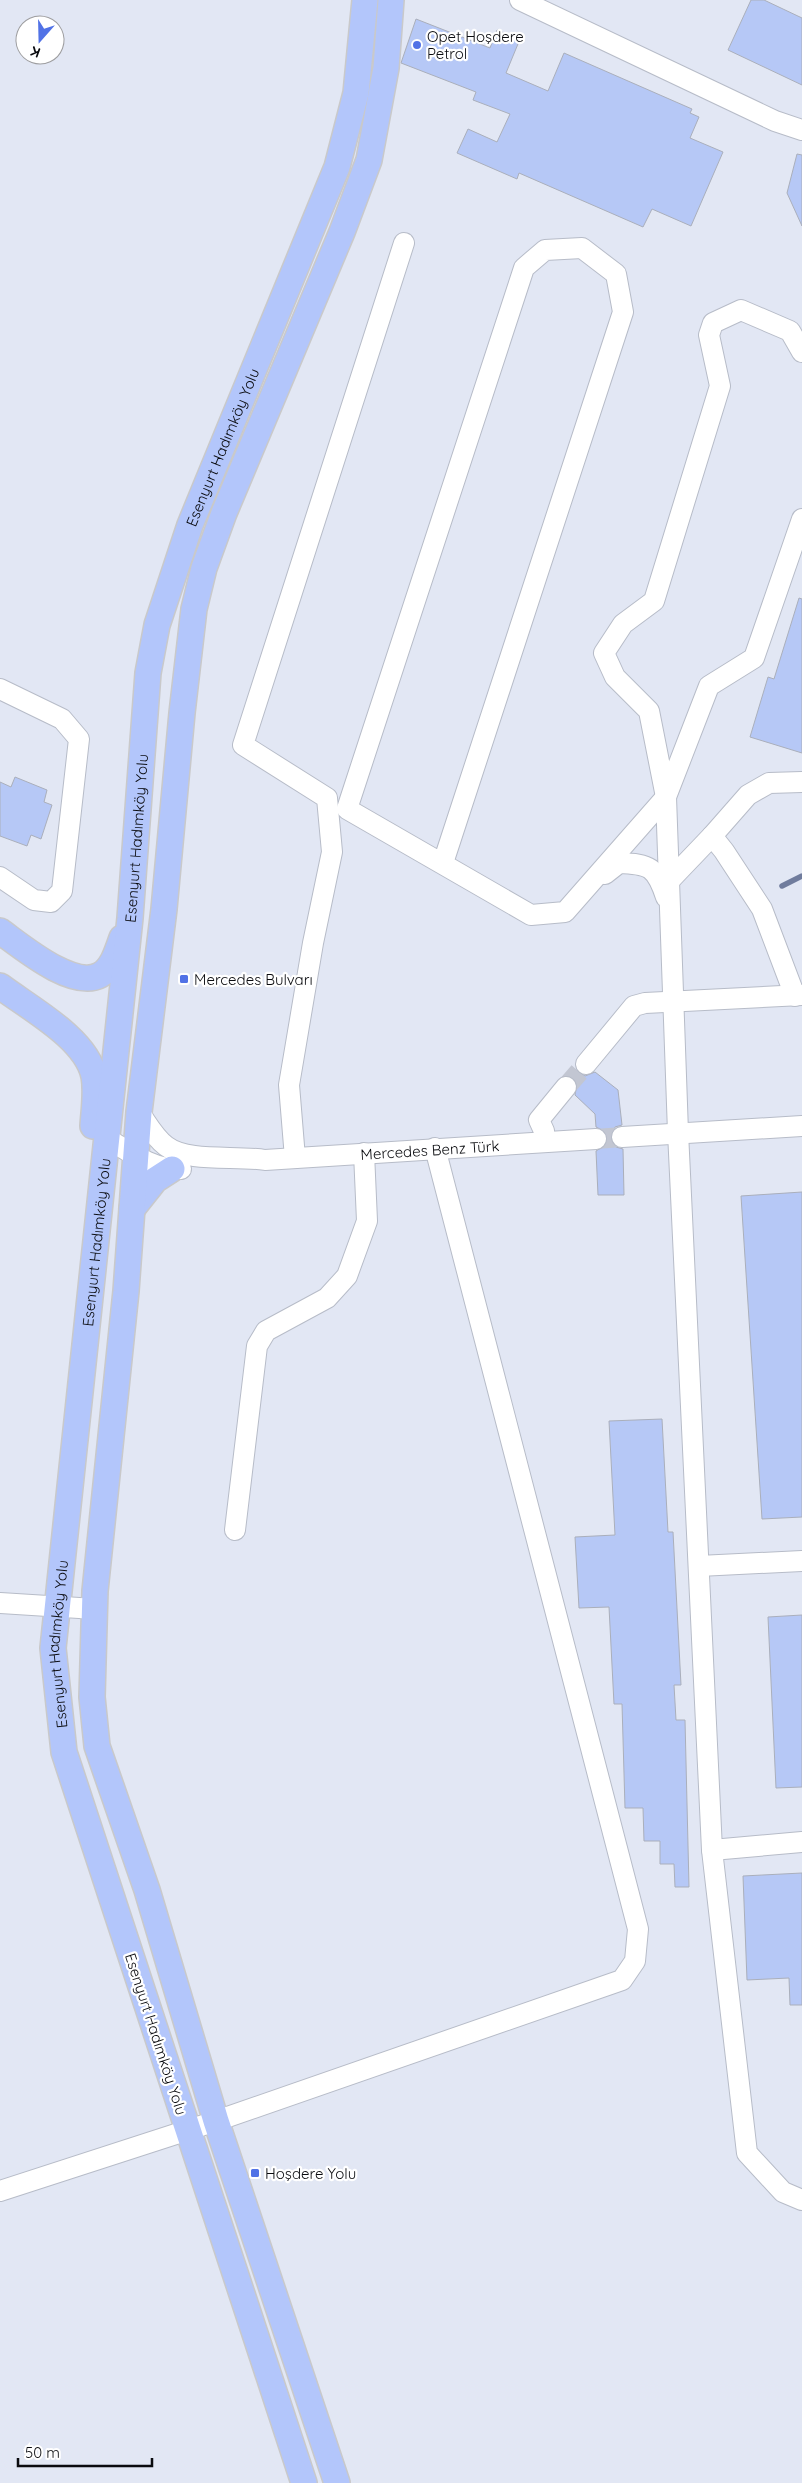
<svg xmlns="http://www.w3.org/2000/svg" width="802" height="2483" viewBox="0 0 802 2483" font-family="Quicksand,sans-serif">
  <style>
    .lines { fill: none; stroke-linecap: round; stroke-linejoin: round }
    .stream { stroke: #707c9d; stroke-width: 5.5 }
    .building { fill: #b6c8f6; stroke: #aaafbb }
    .minor-tunnel { stroke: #c2c6d2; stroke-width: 20; stroke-dasharray: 20 10; stroke-linecap: butt }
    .minor-casing { stroke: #b7bcc8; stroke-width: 22 }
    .major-casing { stroke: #c9c9ca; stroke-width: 28 }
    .minor { stroke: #fff; stroke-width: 20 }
    .major { stroke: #b3c6fb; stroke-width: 25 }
    .poi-dot { fill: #5172e6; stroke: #fff; stroke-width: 2 }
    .labels { text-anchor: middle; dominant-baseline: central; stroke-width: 4.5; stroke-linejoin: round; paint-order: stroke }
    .poi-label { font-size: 15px; fill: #0a0b0f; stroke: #fff; text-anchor: start }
    .street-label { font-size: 15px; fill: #0a0b0f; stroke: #fff }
  </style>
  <rect width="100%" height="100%" fill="#e2e7f4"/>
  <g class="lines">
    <path class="stream" d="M782 886 802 876"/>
  </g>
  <g class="building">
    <path d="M751 0H764L802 18V85L728 50Z"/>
    <path d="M416 19 490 48 497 30 520 39 506 73 548 91 564 53 692 109 690 113 699 117 690 138 723 152 691 226 652 209 643 227 519 173 517 179 457 153 468 129 497 142 510 114 473 100 476 92 401 63Z"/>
    <path d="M797 154 802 155V226L787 193Z"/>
    <path d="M799 598 802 599V753L750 737 768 677 774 679Z"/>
    <path d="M15 777 47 790 44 802 52 805 41 839 31 835 27 846 0 836V782L11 787Z"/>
    <path d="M576 1070 585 1076 595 1072 618 1090 622 1125 615 1127 610 1138 616 1147 623 1149 624 1195H598L596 1151 606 1145 608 1138 606 1132 596 1127 595 1114 575 1095 577 1083 570 1076Z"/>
    <path d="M802 1192V1517L762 1519 741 1196Z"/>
    <path d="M662 1419 668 1532H673L681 1685H674L676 1720H685L689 1887H675L674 1864H660V1841H644L643 1808H625L622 1704H614L609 1607 579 1608 575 1537 615 1535 609 1421Z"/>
    <path d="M802 1615V1787L776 1788 768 1617Z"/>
    <path d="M802 1873V2005H790L789 1978 747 1980 743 1876Z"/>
  </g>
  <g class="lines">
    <g class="minor-tunnel">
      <path d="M566 1087 586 1064"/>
      <path d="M596 1139 622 1137"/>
    </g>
    <g class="minor-casing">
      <g id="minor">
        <path d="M520 0 775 121 802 130"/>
        <path d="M802 352 790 331 741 310 713 323 709 335 720 386 654 601 623 624 604 653 615 677 649 711 666 797 678 1132 712 1850 747 2153 783 2192 802 2200"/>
        <path d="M0 689 62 719 79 739 62 891 51 902 34 900 0 877"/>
        <path d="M443 863 623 312 616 274 582 248 545 250 524 268 347 809 531 915 565 912 666 797 709 686 754 658 802 519"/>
        <path d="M605 874 619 863C650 864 656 867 666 897"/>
        <path d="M669 881 712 836"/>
        <path d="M795 996 762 909 724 851 712 836 748 795 769 783 802 782"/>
        <path d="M586 1064 634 1006 645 1003 802 995"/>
        <path id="s1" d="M139 1112C147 1123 154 1137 166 1146 188 1163 235 1155 265 1160L596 1139"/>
        <path d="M622 1137 802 1126"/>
        <path d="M108 1139C131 1153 154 1170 181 1169"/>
        <path d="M545 1141 544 1131 539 1120 566 1087"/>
        <path d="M295 1158 289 1085 313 943 332 852 327 798 243 745 404 243"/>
        <path d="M235 1530 257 1346 266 1331 327 1298 347 1276 367 1221 364 1153"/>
        <path d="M699 1566 802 1561"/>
        <path d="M0 1603 95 1609"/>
        <path d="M712 1850 802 1842"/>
        <path d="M0 2191 216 2121 622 1980 635 1961 638 1929 435 1148"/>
      </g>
    </g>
    <g class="major-casing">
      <g id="major">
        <path d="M0 931C21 946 73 990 100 975 113 968 117 951 122 938"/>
        <path d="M0 986C29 1008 86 1038 94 1076 97 1092 94 1110 93 1126"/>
        <path d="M132 1209 155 1180 172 1169"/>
        <path id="s2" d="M304 2483 64 1752 53 1648 130 918 148 673 157 625 190 525 337 167 356 93 365 0"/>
        <path d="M337 2483 216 2121 147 1890 97 1746 92 1697 95 1591 126 1291 139 1112 164 909 182 713 194 609 204 568 224 513 342 232 369 160 386 68 391 0"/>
      </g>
    </g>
    <use href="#minor" class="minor"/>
    <use href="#major" class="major"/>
  </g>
  <g class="poi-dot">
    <circle cx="417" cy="45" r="5"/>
    <rect x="179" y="974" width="10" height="10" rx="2.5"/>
    <rect x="250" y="2168" width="10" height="10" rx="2.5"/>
  </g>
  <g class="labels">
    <g class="poi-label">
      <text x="427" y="36">Opet Hoşdere<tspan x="427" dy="17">Petrol</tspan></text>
      <text x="194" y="979">Mercedes Bulvarı</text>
      <text x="265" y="2173">Hoşdere Yolu</text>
    </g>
    <g class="street-label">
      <text stroke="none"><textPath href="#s2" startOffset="2092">Esenyurt Hadımköy Yolu</textPath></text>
      <text stroke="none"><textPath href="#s2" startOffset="1688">Esenyurt Hadımköy Yolu</textPath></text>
      <text stroke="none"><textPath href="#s1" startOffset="310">Mercedes Benz Türk</textPath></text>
      <text stroke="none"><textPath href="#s2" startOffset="1282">Esenyurt Hadımköy Yolu</textPath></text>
      <text stroke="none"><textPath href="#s2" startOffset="878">Esenyurt Hadımköy Yolu</textPath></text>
      <text transform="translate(156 2034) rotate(72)">Esenyurt Hadımköy Yolu</text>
    </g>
  </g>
  <g transform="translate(40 40) rotate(200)"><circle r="24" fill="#ffffff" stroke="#9d9d9f"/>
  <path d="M0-4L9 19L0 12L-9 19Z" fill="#5172e6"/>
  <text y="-8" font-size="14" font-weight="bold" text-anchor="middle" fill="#0a0b0f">K</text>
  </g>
  <path d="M18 2458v8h134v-8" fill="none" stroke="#0a0b0f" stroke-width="2.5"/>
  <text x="25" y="2458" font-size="15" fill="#0a0b0f" stroke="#ffffff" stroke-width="4" paint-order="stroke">50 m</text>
</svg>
